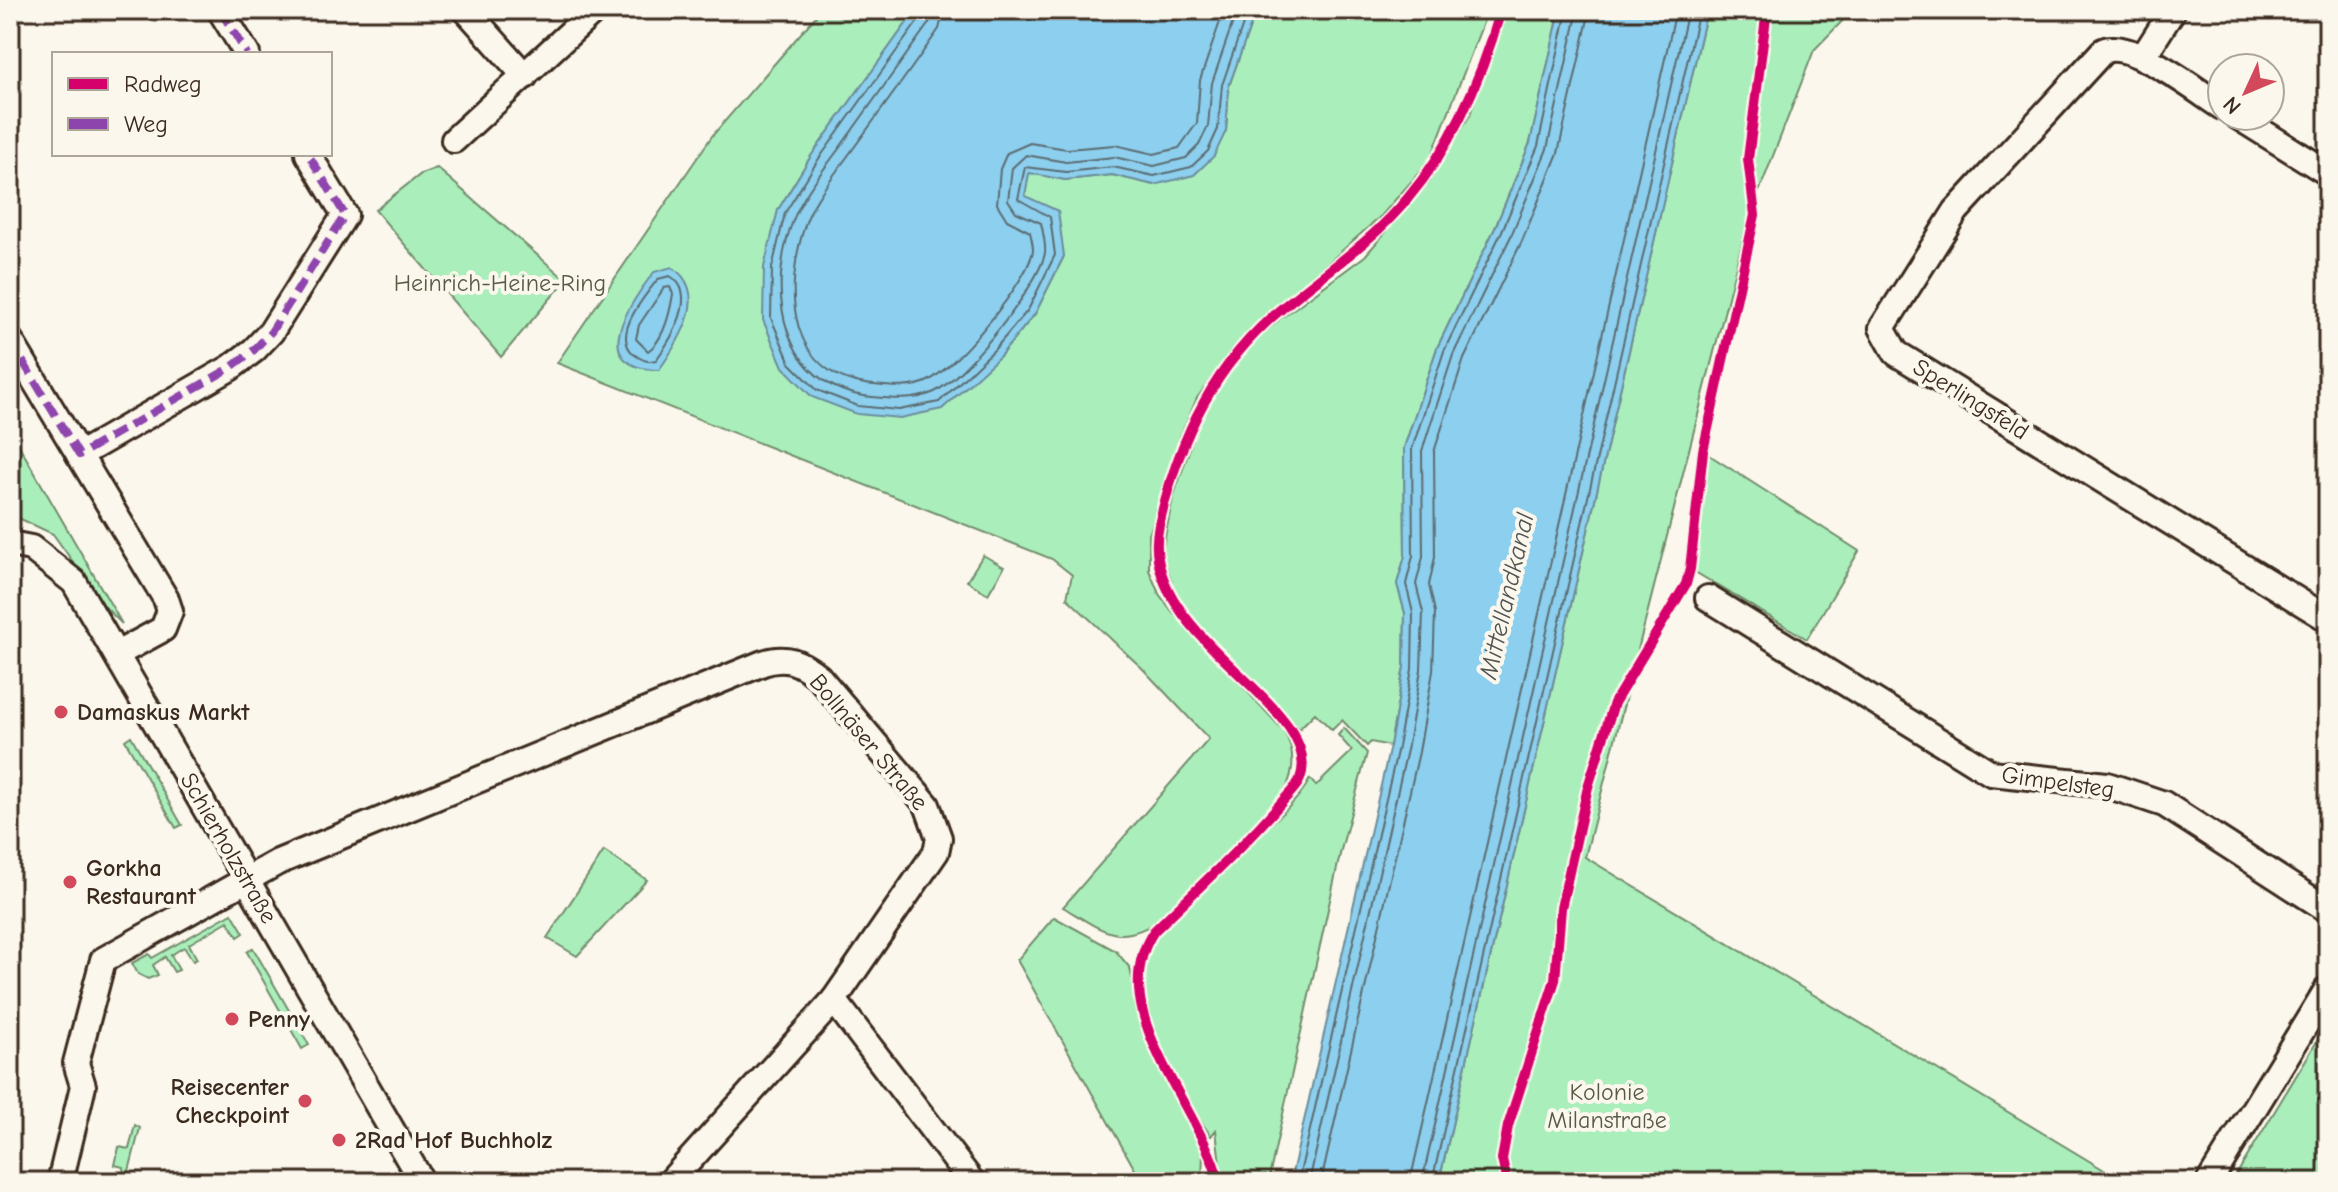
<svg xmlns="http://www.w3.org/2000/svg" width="2338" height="1192" viewBox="0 0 2338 1192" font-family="'Comic Neue',sans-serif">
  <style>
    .green { fill: #aaefbb; stroke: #728c6c; stroke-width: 2 }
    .water { fill: #8ccfee; stroke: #6c8d9b; stroke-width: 2 }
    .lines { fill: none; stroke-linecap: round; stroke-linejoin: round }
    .shore { stroke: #5b6c71; stroke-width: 2 }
    .minor-casing { stroke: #3b2a1e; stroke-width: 30 }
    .minor { stroke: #fbf7ec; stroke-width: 24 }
    .quiet { stroke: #8e44ad; stroke-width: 8; stroke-dasharray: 16 8; stroke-linecap: butt }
    .cycleway-casing { stroke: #fbf7ec; stroke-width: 15 }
    .cycleway { stroke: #d6006c; stroke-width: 10 }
    .poi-dot { fill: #d1495b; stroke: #fbf7ec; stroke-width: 3 }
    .labels { text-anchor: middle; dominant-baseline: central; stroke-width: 8; stroke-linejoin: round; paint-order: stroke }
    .park-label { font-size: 24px; fill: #575b45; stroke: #fbf7ec }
    .street-label { font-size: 24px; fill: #3b2a1e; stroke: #fbf7ec }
    .poi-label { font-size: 24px; font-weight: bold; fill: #3b2a1e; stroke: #fbf7ec; text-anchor: start }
    .water-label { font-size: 26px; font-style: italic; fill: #4f5352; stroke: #fbf7ec }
  </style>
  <rect width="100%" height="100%" fill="#fbf7ec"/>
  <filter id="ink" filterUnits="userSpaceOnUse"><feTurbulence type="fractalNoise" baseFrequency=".0125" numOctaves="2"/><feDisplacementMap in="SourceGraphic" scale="16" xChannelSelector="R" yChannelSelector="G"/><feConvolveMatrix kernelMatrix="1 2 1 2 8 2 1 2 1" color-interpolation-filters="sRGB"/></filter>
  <g filter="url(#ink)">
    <g class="green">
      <path d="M821 10H916L811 156 778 210 1000 356 1035 314 1064 256 1025 196 1029 172 1065 180 1112 175 1154 185 1226 131 1229 86 1256 10H1488L1430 160 1382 215 1235 346 1197 398 1180 436 1149 535V570L1159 594 1172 611 1283 730C1298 754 1294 780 1278 801L1164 917C1120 948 1104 932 1063 907L1209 739 1143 669 1067 598 1072 575 1052 559 557 363 712 136Z"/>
      <path d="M1505 10H1560L1530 143 1495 228 1437 348 1404 448 1405 556 1397 584 1405 613 1404 667 1390 746 1371 742 1367 746 1342 720 1332 730 1315 713 1299 729 1201 629 1179 601 1164 560 1163 547 1173 498 1203 410 1240 354 1280 319 1365 256 1429 182 1470 115Z"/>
      <path d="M1707 10H1853L1814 50 1747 223 1585 857 2124 1182H1439Z"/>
      <path d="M437 168 566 280 501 357 375 210 421 174Z"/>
      <path d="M17 442 122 624 106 608 53 534 10 514V445Z"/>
      <path d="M1703 451 1859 551 1807 639 1690 569Z"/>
      <path d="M983 555 1004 567 988 594 967 581Z"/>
      <path d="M1344 728 1367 753 1341 850 1268 1182H1222L1216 1130 1211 1136C1181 1094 1124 1005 1148 952 1161 921 1221 870 1247 845 1269 825 1295 806 1310 779L1316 786 1352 751 1338 735Z"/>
      <path d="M131 736 182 825 176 828 125 740Z"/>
      <path d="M604 851 647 880 577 956 547 938Z"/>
      <path d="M232 913 244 933 238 937 228 921 189 944 197 959 193 961 184 947 171 955 179 970 174 972 165 957 153 965 158 975 148 979 138 974 132 963 149 954 152 958Z"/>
      <path d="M1054 917 1116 951 1130 968 1142 1032 1203 1152 1202 1182H1142L1017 960Z"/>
      <path d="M253 948 309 1045 302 1049 247 952Z"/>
      <path d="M2328 1023V1182H2232Z"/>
      <path d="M135 1125 140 1128 128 1175 124 1176 123 1167 115 1165 119 1147 129 1149Z"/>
    </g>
    <g class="water">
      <path d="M916 10H1256L1229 86 1226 131 1214 156 1194 175 1154 185 1112 175 1065 180 1029 173 1025 196 1058 211 1064 256 1035 314 1000 356 942 409 900 418 857 414 812 397 783 367 763 320 764 267 778 210 811 156Z"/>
      <path d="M1560 10H1707L1439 1182H1290L1390 746 1404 667 1405 613 1397 584 1405 556 1404 448 1437 348 1495 228 1530 143Z"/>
      <path d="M672 267C711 293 680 340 659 370 585 367 630 303 654 272Z"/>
    </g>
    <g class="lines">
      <g class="shore">
        <path d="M922 10 921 17 818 160 785 213 772 268 771 318 790 363 817 390 858 406 899 410 939 402 994 350 1028 310 1055 255 1050 217 1018 199 1025 167 1066 172 1113 167 1154 176 1191 167 1208 151 1218 129 1222 85 1248 10"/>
        <path d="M932 10 929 23C900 64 870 105 841 146 825 168 804 193 794 218 765 290 780 388 872 397 892 399 913 401 932 393 962 381 1039 286 1045 253 1046 245 1043 232 1041 223L1016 212 1008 200 1012 168 1026 155 1066 162 1114 157 1154 166 1186 158 1199 145 1208 126 1212 83 1237 10"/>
        <path d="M944 10 939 29C910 71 880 112 850 153 835 174 813 200 805 225 783 291 787 377 874 385 891 387 913 389 928 381 956 367 1029 281 1033 250 1033 244 1031 237 1030 232L1007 220 997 204 1000 169 1007 153 1030 143 1067 149 1115 145 1154 154 1179 148 1197 123 1200 80 1224 10"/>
        <path d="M670 276C700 293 671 340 656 360 648 362 645 361 638 357 607 339 644 297 658 279Z"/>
        <path d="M664 288 670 287 673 294C670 313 664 340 648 351L636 339 639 325Z"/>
        <path d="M1298 1182 1398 747 1412 669 1413 613 1406 584 1413 556 1412 449 1444 351 1502 231 1538 146 1567 10"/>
        <path d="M1309 1182 1407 750 1421 670 1423 612 1416 584 1423 557 1422 451 1453 355 1511 236 1547 149 1578 10"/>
        <path d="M1321 1182 1419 752 1433 671 1435 612 1429 585 1435 557 1434 452 1464 359 1522 241 1558 153 1590 10"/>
        <path d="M1410 1182 1676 10"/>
        <path d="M1422 1182 1688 10"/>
        <path d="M1432 1182 1699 10"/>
      </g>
      <g class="minor-casing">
        <g id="minor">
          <path d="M220 10 247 54"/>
          <path d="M466 10 525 76"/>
          <path d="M2143 57 2173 10"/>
          <path d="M2222 107C2198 92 2130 38 2103 51L1956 211 1882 328 1896 353 2328 619"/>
          <path d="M2237 116 2328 173"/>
          <path d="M454 140 595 10"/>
          <path d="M10 340 166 599 170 611 163 629 117 654"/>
          <path d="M79 455 230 368 254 350 271 332 345 215 308 154"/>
          <path d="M10 544 31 548 74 582 422 1182"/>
          <path d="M1708 598 1991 773 2107 785 2164 804 2328 910"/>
          <path d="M834 1000 972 1182"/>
          <path d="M60 1182 83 1086 76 1063 103 960 278 862 763 663C786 655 800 662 818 676L927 805 939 838 936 852 834 1000 670 1182"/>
          <path d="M2209 1182 2328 988"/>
        </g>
      </g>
      <use href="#minor" class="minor"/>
      <g class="quiet">
        <path d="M220 10 247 54"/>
        <path d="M10 340 79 455 230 368 254 350 271 332 345 215 308 154"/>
      </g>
      <g class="cycleway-casing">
        <g id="cycleway">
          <path d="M1219 1182C1201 1107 1101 1009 1154 931 1197 889 1242 848 1281 803 1287 796 1297 787 1300 779 1328 705 1134 636 1159 525 1179 437 1215 362 1286 305 1328 270 1373 241 1408 198 1453 145 1482 76 1501 10"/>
          <path d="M1507 1182 1502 1159 1508 1126 1555 980 1561 908 1588 787 1614 703 1686 584 1690 569 1703 451 1755 215 1748 159 1767 10"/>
        </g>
      </g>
      <use href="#cycleway" class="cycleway"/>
    </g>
  </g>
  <g class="poi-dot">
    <circle cx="61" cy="712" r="8"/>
    <circle cx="70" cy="882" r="8"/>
    <circle cx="232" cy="1019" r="8"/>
    <circle cx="305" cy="1101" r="8"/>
    <circle cx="339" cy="1140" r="8"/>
  </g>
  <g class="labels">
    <g class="park-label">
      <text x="500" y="283">Heinrich-Heine-Ring</text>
      <text x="1607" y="1092">Kolonie<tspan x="1607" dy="28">Milanstraße</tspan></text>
    </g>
    <g class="street-label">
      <text transform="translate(1971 399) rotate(32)">Sperlingsfeld</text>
      <text transform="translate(869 742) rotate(50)">Bollnäser Straße</text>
      <text transform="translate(2058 782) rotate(8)">Gimpelsteg</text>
      <text transform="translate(229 848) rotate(60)">Schierholzstraße</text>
    </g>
    <g class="poi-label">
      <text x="77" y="712">Damaskus Markt</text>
      <text x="86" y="868">Gorkha<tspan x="86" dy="28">Restaurant</tspan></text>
      <text x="248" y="1019">Penny</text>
      <text x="289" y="1087" text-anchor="end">Reisecenter<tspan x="289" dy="28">Checkpoint</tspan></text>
      <text x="355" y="1140">2Rad Hof Buchholz</text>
    </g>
    <g class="water-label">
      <text transform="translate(1507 596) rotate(-77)">Mittellandkanal</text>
    </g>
  </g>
  <rect width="2338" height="1192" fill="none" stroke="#fbf7ec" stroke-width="40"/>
  <rect x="20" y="20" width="2298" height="1152" fill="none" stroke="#3b2a1e" stroke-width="3" filter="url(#ink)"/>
  <rect x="52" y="52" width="280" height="104" fill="#fbf7ec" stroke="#aea59a" stroke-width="2"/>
  <rect x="68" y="78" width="40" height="12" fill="#d6006c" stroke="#aea59a" stroke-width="2"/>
  <text x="124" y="92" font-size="24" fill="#3b2a1e">Radweg</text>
  <rect x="68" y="118" width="40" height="12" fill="#8e44ad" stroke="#aea59a" stroke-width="2"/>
  <text x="124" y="132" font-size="24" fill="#3b2a1e">Weg</text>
  <g transform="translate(2246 92) rotate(226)"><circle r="38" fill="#fbf7ec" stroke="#aea59a" stroke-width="2"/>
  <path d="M0-6L14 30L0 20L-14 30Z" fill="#d1495b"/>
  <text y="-12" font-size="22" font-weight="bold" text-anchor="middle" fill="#3b2a1e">N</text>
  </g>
</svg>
